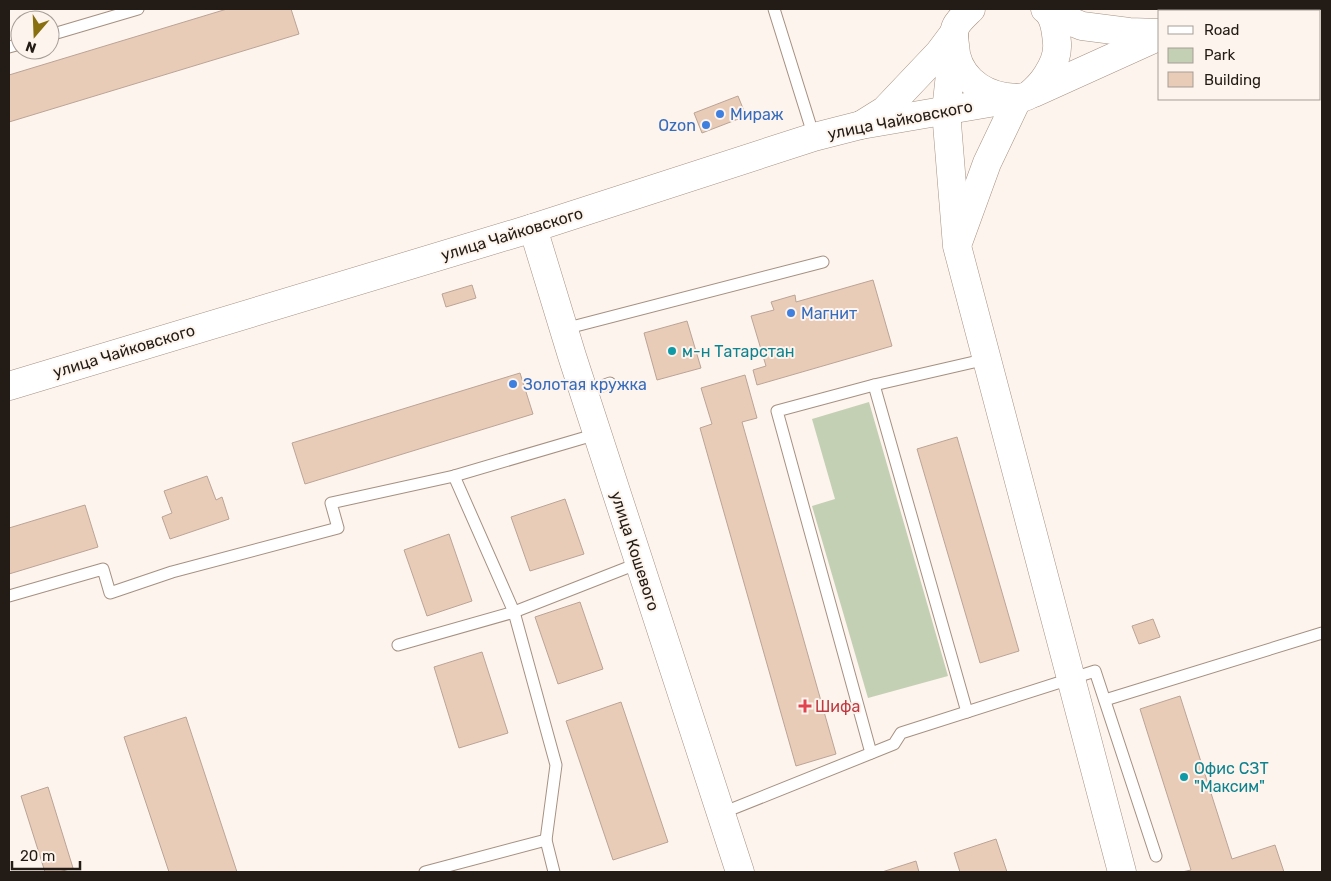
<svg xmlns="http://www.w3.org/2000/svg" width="1331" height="881" viewBox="0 0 1331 881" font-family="Rubik,sans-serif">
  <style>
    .green { fill: #c4d0b3 }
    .building { fill: #e9ccb8; stroke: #bba495 }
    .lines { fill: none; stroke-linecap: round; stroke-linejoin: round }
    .service-casing { stroke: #a69081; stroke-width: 13 }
    .minor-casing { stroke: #a69081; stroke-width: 24 }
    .tertiary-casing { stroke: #a69081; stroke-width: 29 }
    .secondary-casing { stroke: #a69081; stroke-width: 29 }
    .service { stroke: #fff; stroke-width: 11 }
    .minor { stroke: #fff; stroke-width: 22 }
    .tertiary { stroke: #fff; stroke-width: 28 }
    .secondary { stroke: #fff; stroke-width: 28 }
    .shop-dot { fill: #3f7fe0; stroke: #fdf4ed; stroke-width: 2 }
    .culture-dot { fill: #0f9aa8; stroke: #fdf4ed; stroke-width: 2 }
    .health-dot { fill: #e0444e; stroke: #fdf4ed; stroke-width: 2 }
    .labels { text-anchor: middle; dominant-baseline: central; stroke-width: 4; stroke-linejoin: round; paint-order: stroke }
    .shop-label { font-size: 16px; fill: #366cbe; stroke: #fdf4ed; text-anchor: start }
    .street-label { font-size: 16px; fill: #231b15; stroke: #fdf4ed }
    .culture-label { font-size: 16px; fill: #0d838f; stroke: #fdf4ed; text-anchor: start }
    .health-label { font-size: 16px; fill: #be3a42; stroke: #fdf4ed; text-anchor: start }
  </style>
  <rect width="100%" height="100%" fill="#fdf4ed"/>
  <path class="green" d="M869 402 948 676 868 698 812 506 835 499 812 419Z"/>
  <g class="building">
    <path d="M227 9H291L299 34 9 122V75Z"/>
    <path d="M738 96 746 116 702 133 694 113Z"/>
    <path d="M873 280 892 346 757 385 753 370 766 366 751 316 774 310 771 302 795 295 796 302Z"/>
    <path d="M472 285 476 298 446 307 442 294Z"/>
    <path d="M687 321 701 368 657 380 644 333Z"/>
    <path d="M520 373 533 414 305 484 292 443Z"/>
    <path d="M745 375 757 418 742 422 836 754 796 766 700 428 712 424 701 388Z"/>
    <path d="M957 437 1019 651 980 663 917 449Z"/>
    <path d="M207 476 216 500 222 497 229 519 170 539 162 517 172 513 164 491Z"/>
    <path d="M565 499 584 554 530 571 511 517Z"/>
    <path d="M85 505 98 547 9 574V528Z"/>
    <path d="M449 534 472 601 427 616 404 550Z"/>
    <path d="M580 602 603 669 558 684 535 617Z"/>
    <path d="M1153 619 1160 637 1139 644 1132 626Z"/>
    <path d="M482 652 508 733 459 748 434 667Z"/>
    <path d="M1180 696 1232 859 1275 845 1284 872H1182L1191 870 1140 709Z"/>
    <path d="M621 702 668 842 613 860 566 721Z"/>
    <path d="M186 717 237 872H169L124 737Z"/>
    <path d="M48 787 73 868 59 872H45L21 796Z"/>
    <path d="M996 839 1007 872H960L954 853Z"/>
    <path d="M916 861 919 872H882Z"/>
  </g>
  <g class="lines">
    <g class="service-casing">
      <g id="service">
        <path d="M774 9 814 137"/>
        <path d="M50 35 138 9"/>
        <path d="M9 47 20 44"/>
        <path d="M564 329 823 262"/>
        <path d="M874 385 987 359"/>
        <path d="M584 393 610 383"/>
        <path d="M454 476 514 612 556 765 546 840"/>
        <path d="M9 596 103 569 110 593 172 572 338 528 331 503 454 476 597 434"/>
        <path d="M398 645 514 612 639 563"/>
        <path d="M1105 700 1322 633"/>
        <path d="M871 753 777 411 874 385 967 712"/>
        <path d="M722 813 894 744 901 733 1095 671 1156 856"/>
        <path d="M425 872 546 840 554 872"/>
      </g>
    </g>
    <g class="minor-casing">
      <path id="minor" d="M1199 9 1200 11"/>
    </g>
    <g class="tertiary-casing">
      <g id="tertiary">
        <path d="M1050 13 1082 26 1129 32 1160 33"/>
        <path d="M954 37 946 111 957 246 1122 872"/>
        <path d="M861 125 885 110 939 53 954 33"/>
        <path d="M533 228 572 356 740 872"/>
        <path d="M959 240 987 163 1018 98"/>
      </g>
    </g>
    <g class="secondary-casing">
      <g id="secondary">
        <path d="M971 9C966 14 959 20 956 26 953 32 954 39 955 45 956 74 979 93 1006 97 1014 98 1022 99 1029 95 1035 90 1043 82 1047 75 1053 66 1058 55 1057 43 1056 32 1055 16 1045 9"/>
        <path d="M1234 11 1241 9"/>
        <path d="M1034 93 1160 36"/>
        <path d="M9 386 533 228 814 137 861 125 1018 98"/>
      </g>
    </g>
    <use href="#service" class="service"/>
    <use href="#minor" class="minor"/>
    <use href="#tertiary" class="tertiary"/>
    <use href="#secondary" class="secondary"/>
  </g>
  <g class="shop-dot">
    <circle cx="720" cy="114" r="5"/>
    <circle cx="706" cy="125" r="5"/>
    <circle cx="791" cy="313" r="5"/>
    <circle cx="513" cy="384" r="5"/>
  </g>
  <g class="culture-dot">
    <circle cx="672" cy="351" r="5"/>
    <circle cx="1184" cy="777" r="5"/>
  </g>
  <path class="health-dot" d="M802.5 698.5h5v5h5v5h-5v5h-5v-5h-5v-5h5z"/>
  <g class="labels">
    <g class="shop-label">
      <text x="730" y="114">Мираж</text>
      <text x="696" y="125" text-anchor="end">Ozon</text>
      <text x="801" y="313">Магнит</text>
      <text x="523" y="384">Золотая кружка</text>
    </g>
    <g class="street-label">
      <text transform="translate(900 120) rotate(-11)">улица Чайковского</text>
      <text transform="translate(512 234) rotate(-17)">улица Чайковского</text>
      <text transform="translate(124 351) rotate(-17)">улица Чайковского</text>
      <text transform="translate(635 551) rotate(72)">улица Кошевого</text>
    </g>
    <g class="culture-label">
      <text x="682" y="351">м-н Татарстан</text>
      <text x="1194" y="768">Офис СЗТ<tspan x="1194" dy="18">"Максим"</tspan></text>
    </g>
    <g class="health-label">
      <text x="815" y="706">Шифа</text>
    </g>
  </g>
  <rect width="1331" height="881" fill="none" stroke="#231b15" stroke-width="20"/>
  <rect x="1158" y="10" width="162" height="90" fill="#fdf4ed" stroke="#a69d97"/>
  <rect x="1168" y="26" width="25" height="8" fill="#ffffff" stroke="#a69d97"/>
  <text x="1204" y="35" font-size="15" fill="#231b15">Road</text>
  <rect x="1168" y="48" width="25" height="15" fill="#c4d0b3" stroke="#a69d97"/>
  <text x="1204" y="60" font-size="15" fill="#231b15">Park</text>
  <rect x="1168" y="72" width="25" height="15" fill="#e9ccb8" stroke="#a69d97"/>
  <text x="1204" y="85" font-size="15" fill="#231b15">Building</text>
  <g transform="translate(35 35) rotate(199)"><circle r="24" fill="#fdf4ed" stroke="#a69d97"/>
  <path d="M0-4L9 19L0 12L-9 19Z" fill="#886f10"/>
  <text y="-8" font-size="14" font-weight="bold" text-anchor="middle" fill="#231b15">N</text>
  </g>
  <path d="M12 861v8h68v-8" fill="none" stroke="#231b15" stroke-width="2.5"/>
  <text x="20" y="861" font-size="15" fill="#231b15" stroke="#fdf4ed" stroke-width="4" paint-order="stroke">20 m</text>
</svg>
